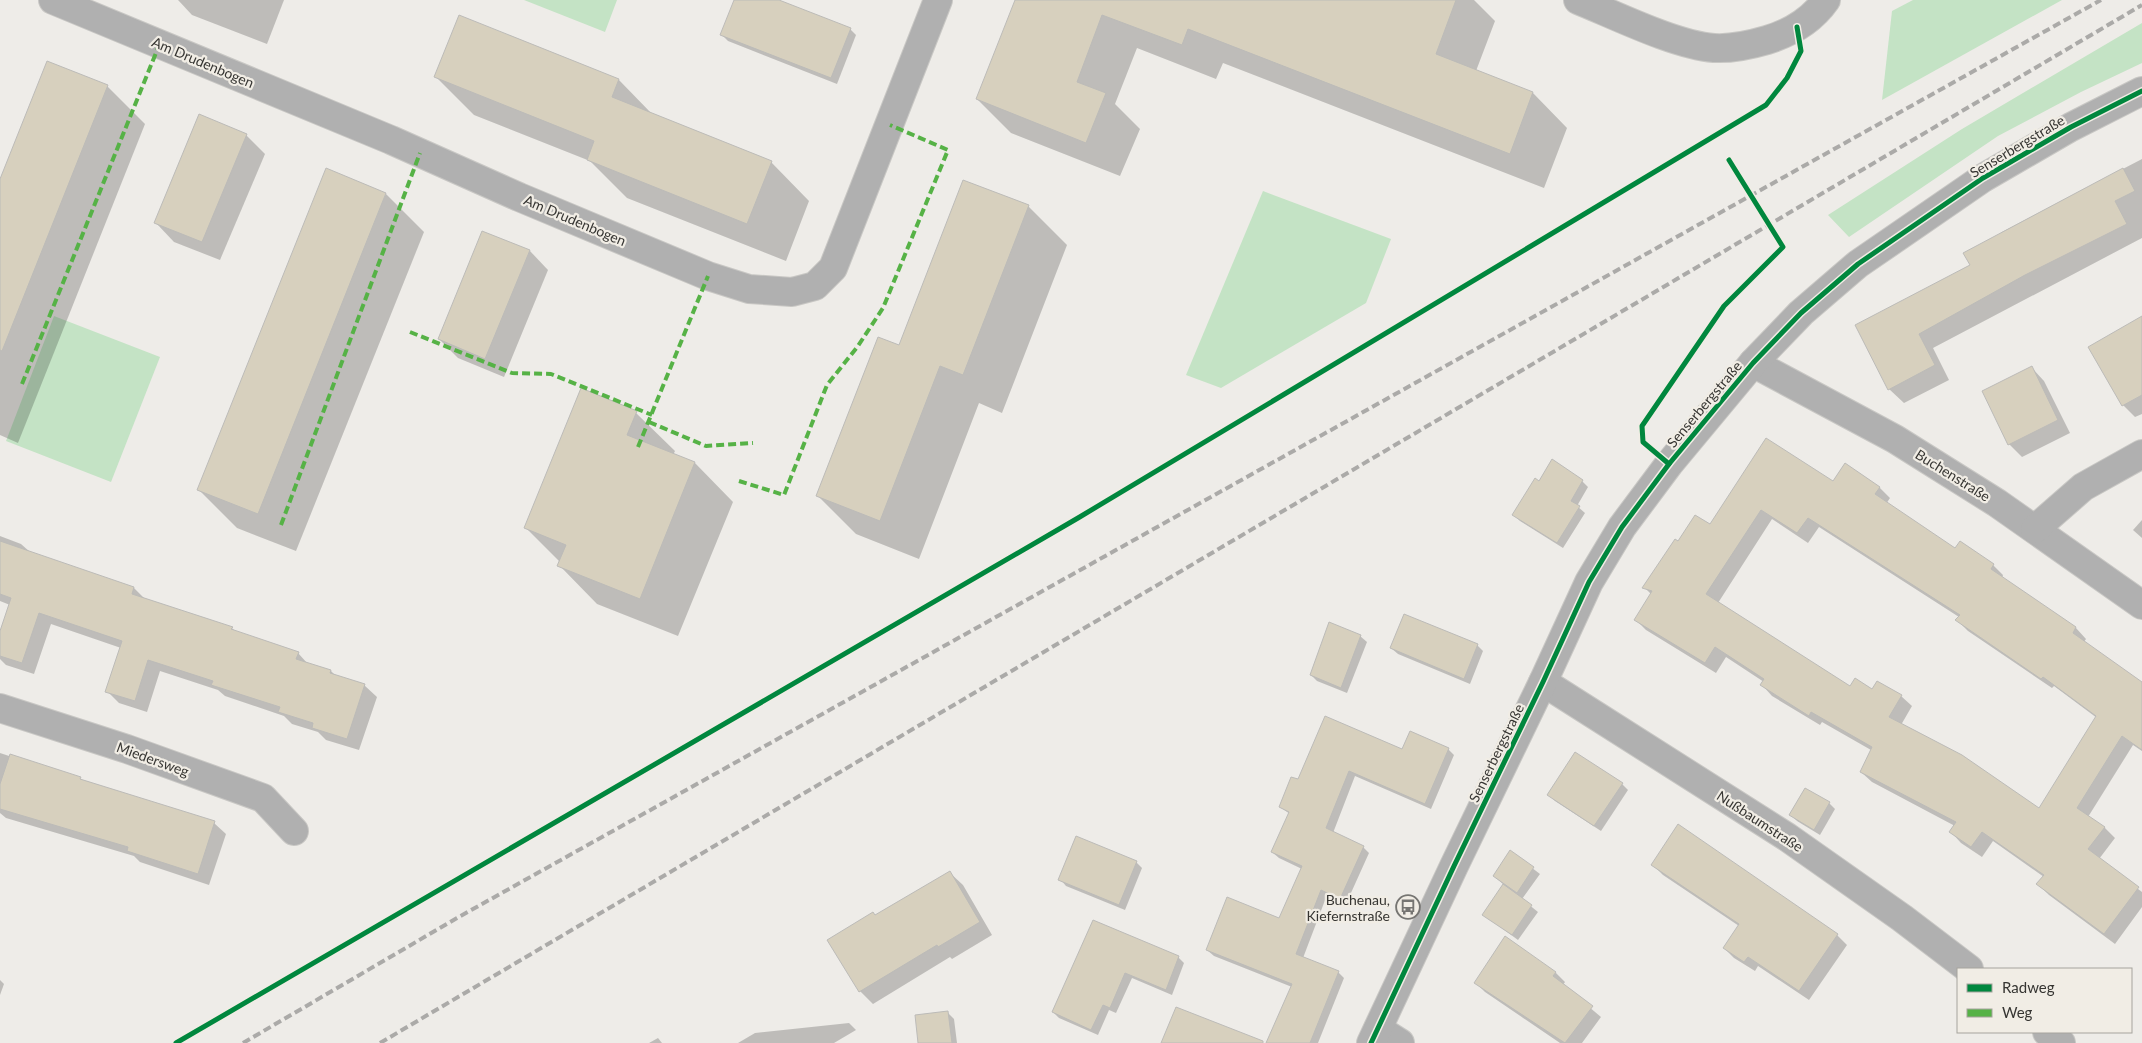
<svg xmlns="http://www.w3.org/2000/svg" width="2142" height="1043" viewBox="0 0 2142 1043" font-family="Lato,sans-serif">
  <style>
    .green { fill: #c4e3c5 }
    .shadow { fill: #0003; fill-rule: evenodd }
    .building { fill: #d7d0be; stroke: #bcbbb8; fill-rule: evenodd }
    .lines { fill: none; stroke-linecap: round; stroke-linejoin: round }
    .street-casing { stroke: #c8c7c4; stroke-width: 30 }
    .street { stroke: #b0b0b0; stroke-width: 28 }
    .rail { stroke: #abaaa8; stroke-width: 4; stroke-dasharray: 8 4; stroke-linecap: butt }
    .quiet { stroke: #56b246; stroke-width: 4; stroke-dasharray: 8 4; stroke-linecap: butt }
    .cycleway-casing { stroke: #f1ede5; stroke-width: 8 }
    .cycleway { stroke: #00873e; stroke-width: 5 }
    .labels { text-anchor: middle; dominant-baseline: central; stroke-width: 4.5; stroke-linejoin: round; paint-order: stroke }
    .street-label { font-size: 14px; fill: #363532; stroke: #f1ede5 }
    .poi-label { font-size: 14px; fill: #363532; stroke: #f1ede5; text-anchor: end }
  </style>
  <rect width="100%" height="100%" fill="#eeece8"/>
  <g class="green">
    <path d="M524 0H617L605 32Z"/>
    <path d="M1913 0H2062L1882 100 1892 11Z"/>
    <path d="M2142 23V63L2081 92 1998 136 1849 237 1828 215 1962 129Z"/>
    <path d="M1263 191 1391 239 1366 303 1221 388 1186 375Z"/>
    <path d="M54 316 160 357 111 482 6 441Z"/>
  </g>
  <g class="shadow">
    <path d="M178 0H284L267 44 192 15Z"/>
    <path d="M735 0H775L850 29 856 35 837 84 728 41 722 35Z"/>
    <path d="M1016 0H1474L1495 21 1476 71 1533 93 1567 128 1544 188 1223 63 1216 79 1137 48 1115 104 1140 129 1120 176 1011 133 977 99Z"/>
    <path d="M436 77 619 80 653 115 771 162 809 201 786 261 627 198 590 161 474 115Z"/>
    <path d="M107 86 145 124 18 443 0 435V182Z"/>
    <path d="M246 135 265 154 220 260 174 242 156 223Z"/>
    <path d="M2142 159V238L1933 348 1949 380 1904 403 1889 389 1856 326 1972 266 2002 232Z"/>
    <path d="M386 194 424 232 296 551 237 528 199 490Z"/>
    <path d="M1028 206 1067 245 1002 413 979 403 919 559 856 534 818 496 900 347Z"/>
    <path d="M483 232 530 251 548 270 504 377 458 358 439 339Z"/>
    <path d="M2142 321V414L2135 417 2123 405 2090 348Z"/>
    <path d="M2032 368 2044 381 2070 433 2022 457 2009 444Z"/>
    <path d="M636 413 675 451 673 455 695 463 733 502 678 636 597 604 559 565 560 562 525 527Z"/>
    <path d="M1582 481 1588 487 1577 506 1585 513 1563 548 1520 521 1514 515 1539 483Z"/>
    <path d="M1833 483 1879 487 1890 498 1886 504 1956 550 1993 565 2003 575 2002 578 2076 628 2086 639 2084 642 2142 684V751L2133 745 2088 817 2105 828 2115 838 2099 859 2142 892V907L2115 944 2049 895 2038 884 2044 877 1993 841 1982 857 1961 843 1951 832 1955 826 1872 782 1861 772 1871 750 1822 722 1820 725 1772 696 1762 685 1764 682 1726 657 1716 673 1646 630 1636 620 1651 594 1644 587 1679 542 1710 526ZM1772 519 1808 543 1819 527 1959 617 1957 620 1968 631 2052 688 2054 686 2097 718 2039 809 1901 725 1912 706 1901 696 1851 688 1718 603Z"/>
    <path d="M2142 520V538L2133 530Z"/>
    <path d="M0 536 21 544 30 552 134 588 145 599 232 628 236 632 298 653 308 664 331 671 336 676 364 685 377 697 359 750 326 740 318 732 292 724 284 716 225 696 218 690 160 671 147 712 119 703 107 691 121 648 51 624 34 674 6 665 0 659V634L10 605 0 601Z"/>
    <path d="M1360 636 1367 642 1347 693 1317 681 1311 675Z"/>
    <path d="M1477 645 1483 651 1470 684 1398 654 1391 648Z"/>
    <path d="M1448 749 1454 755 1431 809 1355 776 1333 833 1363 847 1369 853 1346 904 1327 895 1303 958 1338 972 1344 978 1318 1043H1267L1292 987 1214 956 1207 950 1280 919 1302 869 1279 858 1272 852 1290 814 1280 807 1298 781 1403 751Z"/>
    <path d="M0 753 214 823 226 834 209 885 140 862 134 856 6 818 0 813Z"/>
    <path d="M1622 784 1628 790 1601 831 1555 801 1549 795Z"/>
    <path d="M1829 803 1835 809 1820 835 1797 821 1791 815Z"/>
    <path d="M1511 852 1540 874 1522 899 1538 912 1518 940 1484 915 1504 885 1494 876Z"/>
    <path d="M1136 862 1142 868 1125 910 1066 886 1060 879Z"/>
    <path d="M1653 865 1837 935 1847 945 1809 1000 1758 966 1755 971 1734 958 1724 948 1739 926 1663 875Z"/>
    <path d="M950 873 963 885 992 935 952 959 950 957 873 1004 860 991 876 916Z"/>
    <path d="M1093 922 1178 957 1184 963 1172 995 1132 978 1116 1013 1109 1010 1098 1035 1059 1018 1053 1012Z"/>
    <path d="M1556 973 1565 982 1563 985 1601 1017 1582 1043H1560L1485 992 1475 982Z"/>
    <path d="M0 980 4 984 0 995Z"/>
    <path d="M948 1013 954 1019 957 1043H919Z"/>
    <path d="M849 1023 856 1030 834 1043H738L755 1033Z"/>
    <path d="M658 1038 662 1043H649Z"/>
  </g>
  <g class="building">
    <path d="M734 0H779L851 28 831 78 720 35Z"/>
    <path d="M1015 0H1456L1436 54 1533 92 1510 154 1188 29 1182 45 1102 15 1077 82 1106 93 1086 143 976 99Z"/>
    <path d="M459 15 619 79 612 97 772 161 747 224 587 160 594 141 434 77Z"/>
    <path d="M47 61 108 85 2 351 0 350V179Z"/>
    <path d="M199 114 247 134 202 242 154 223Z"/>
    <path d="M326 168 386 193 258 514 197 490Z"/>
    <path d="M2123 168 2135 191 2115 201 2127 224 2025 275 1919 334 1935 365 1888 390 1855 325 1970 265 1963 253Z"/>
    <path d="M963 180 1029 205 963 375 940 366 880 521 816 496 878 337 899 345Z"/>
    <path d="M482 231 530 250 485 359 438 339Z"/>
    <path d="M2142 316V395L2122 406 2088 347Z"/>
    <path d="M2032 366 2058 420 2008 445 1982 391Z"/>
    <path d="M581 388 637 411 627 435 695 462 640 599 557 566 566 545 524 528Z"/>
    <path d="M1766 438 1833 481 1845 463 1880 487 1875 494 1955 548 1960 541 1994 564 1991 569 2076 627 2073 633 2142 682V750L2122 736 2077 808 2105 827 2088 849 2139 887 2104 934 2036 884 2044 875 1982 832 1971 847 1949 832 1956 822 1860 772 1872 747 1811 712 1809 716 1760 685 1764 679 1715 647 1705 663 1634 620 1652 591 1642 588 1675 539 1678 541 1695 515 1710 524ZM1761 510 1797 533 1808 518 1960 615 1955 620 2041 679 2043 677 2096 716 2039 808 1962 755 1889 717 1902 695 1877 681 1872 689 1855 678 1850 686 1706 594Z"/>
    <path d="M1552 459 1583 480 1571 501 1580 506 1557 543 1512 515 1535 478 1539 481Z"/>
    <path d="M0 541 134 587 132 594 233 627 231 629 299 652 296 659 331 670 330 673 365 684 347 739 312 728 313 723 278 712 280 707 211 685 213 681 148 660 135 701 105 692 122 641 39 613 22 663 0 656V631L11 598 0 594Z"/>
    <path d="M1404 614 1478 644 1464 679 1390 648Z"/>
    <path d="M1329 622 1361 635 1341 688 1310 675Z"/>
    <path d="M1325 716 1402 749 1410 731 1449 748 1425 804 1349 771 1326 828 1364 846 1340 899 1321 890 1296 954 1339 971 1310 1043H1266L1292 984 1206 950 1227 897 1279 918 1302 866 1271 852 1289 812 1279 807 1291 777 1298 779Z"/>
    <path d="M1575 752 1623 783 1594 826 1547 795Z"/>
    <path d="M10 754 81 777 80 779 215 821 198 874 127 851 128 847 0 809V784Z"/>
    <path d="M1805 788 1830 802 1814 830 1789 815Z"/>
    <path d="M1678 824 1838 934 1799 991 1748 957 1744 962 1723 948 1739 924 1651 865Z"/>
    <path d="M1076 836 1137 861 1119 905 1058 880Z"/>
    <path d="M1510 850 1534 867 1517 893 1493 876Z"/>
    <path d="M950 871 980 922 938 947 937 945 859 992 827 940 873 912 875 915Z"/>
    <path d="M1503 884 1532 905 1512 935 1482 915Z"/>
    <path d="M1093 920 1179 956 1166 990 1125 973 1110 1008 1103 1005 1091 1030 1052 1012Z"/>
    <path d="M1505 936 1556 972 1553 976 1593 1006 1565 1043 1474 983Z"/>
    <path d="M1176 1007 1263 1041V1043H1161Z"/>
    <path d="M948 1011 952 1043H918L915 1015Z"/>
  </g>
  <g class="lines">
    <g class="street-casing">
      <g id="street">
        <path d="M53 0 391 140 519 197 708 276 749 289 792 292 815 286 833 268 938 0"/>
        <path d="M1578 0C1615 15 1675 45 1714 48 1732 49 1750 45 1767 40 1790 33 1812 20 1826 0"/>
        <path d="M1753 363 1895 439 1997 503 2142 605"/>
        <path d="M2035 529 2083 487 2142 454"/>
        <path d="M1543 682 1787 837 1902 918 1969 969"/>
        <path d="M0 708 127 749 263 798 294 831"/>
        <path d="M1378 1029 1400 1043"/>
        <path d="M2047 1032 2061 1043"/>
        <path d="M1371 1043 1454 866 1543 682 1589 582 1622 527 1669 464 1753 363 1801 313 1858 264 1983 178 2071 127 2142 91"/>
      </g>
    </g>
    <use href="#street" class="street"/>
    <g class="rail">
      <path d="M243 1043 457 918 2101 0"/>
      <path d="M380 1043 2142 5"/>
    </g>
    <g class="quiet">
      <path d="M410 332 512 373 551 374 652 415"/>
      <path d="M22 384 160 43"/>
      <path d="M649 422 706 446 753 443"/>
      <path d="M638 447 708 276"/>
      <path d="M739 481 784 495 827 385 858 346 883 308 948 150 890 125"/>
      <path d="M281 525 420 153"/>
    </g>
    <g class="cycleway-casing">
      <g id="cycleway">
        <path d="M1669 464 1643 442 1642 426 1724 306 1783 247 1729 160"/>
        <path d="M176 1043 1078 518 1766 105 1787 78 1801 51 1797 27"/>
        <path d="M1371 1043 1454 866 1543 682 1589 582 1622 527 1669 464 1753 363 1801 313 1858 264 1983 178 2071 127 2142 91"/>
      </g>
    </g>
    <use href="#cycleway" class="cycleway"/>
  </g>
  <defs>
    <g id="bus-ring" transform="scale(1.25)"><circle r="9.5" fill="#f1ede5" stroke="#767572" stroke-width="1.5"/><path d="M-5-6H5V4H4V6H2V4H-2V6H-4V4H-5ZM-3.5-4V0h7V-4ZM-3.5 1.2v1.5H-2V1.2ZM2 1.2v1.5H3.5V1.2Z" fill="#767572"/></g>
  </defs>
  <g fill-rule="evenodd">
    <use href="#bus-ring" x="1408" y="907"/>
  </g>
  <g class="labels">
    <g class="street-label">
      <text transform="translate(203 62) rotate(23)">Am Drudenbogen</text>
      <text transform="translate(2017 146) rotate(-31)">Senserbergstraße</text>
      <text transform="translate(575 220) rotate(23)">Am Drudenbogen</text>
      <text transform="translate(1704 404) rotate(-50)">Senserbergstraße</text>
      <text transform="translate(1953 475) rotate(32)">Buchenstraße</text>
      <text transform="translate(1496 753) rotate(-64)">Senserbergstraße</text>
      <text transform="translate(153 759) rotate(20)">Miedersweg</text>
      <text transform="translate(1760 821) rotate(33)">Nußbaumstraße</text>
    </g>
    <g class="poi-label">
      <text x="1390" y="899">Buchenau,<tspan x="1390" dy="16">Kiefernstraße</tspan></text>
    </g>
  </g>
  <rect x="1957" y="968" width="175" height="65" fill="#f1ede5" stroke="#a6a39d"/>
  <rect x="1967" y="984" width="25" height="8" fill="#00873e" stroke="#a6a39d"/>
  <text x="2002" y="993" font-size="15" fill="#363532">Radweg</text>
  <rect x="1967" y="1009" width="25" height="8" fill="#56b246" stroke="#a6a39d"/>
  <text x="2002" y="1018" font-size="15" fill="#363532">Weg</text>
</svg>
